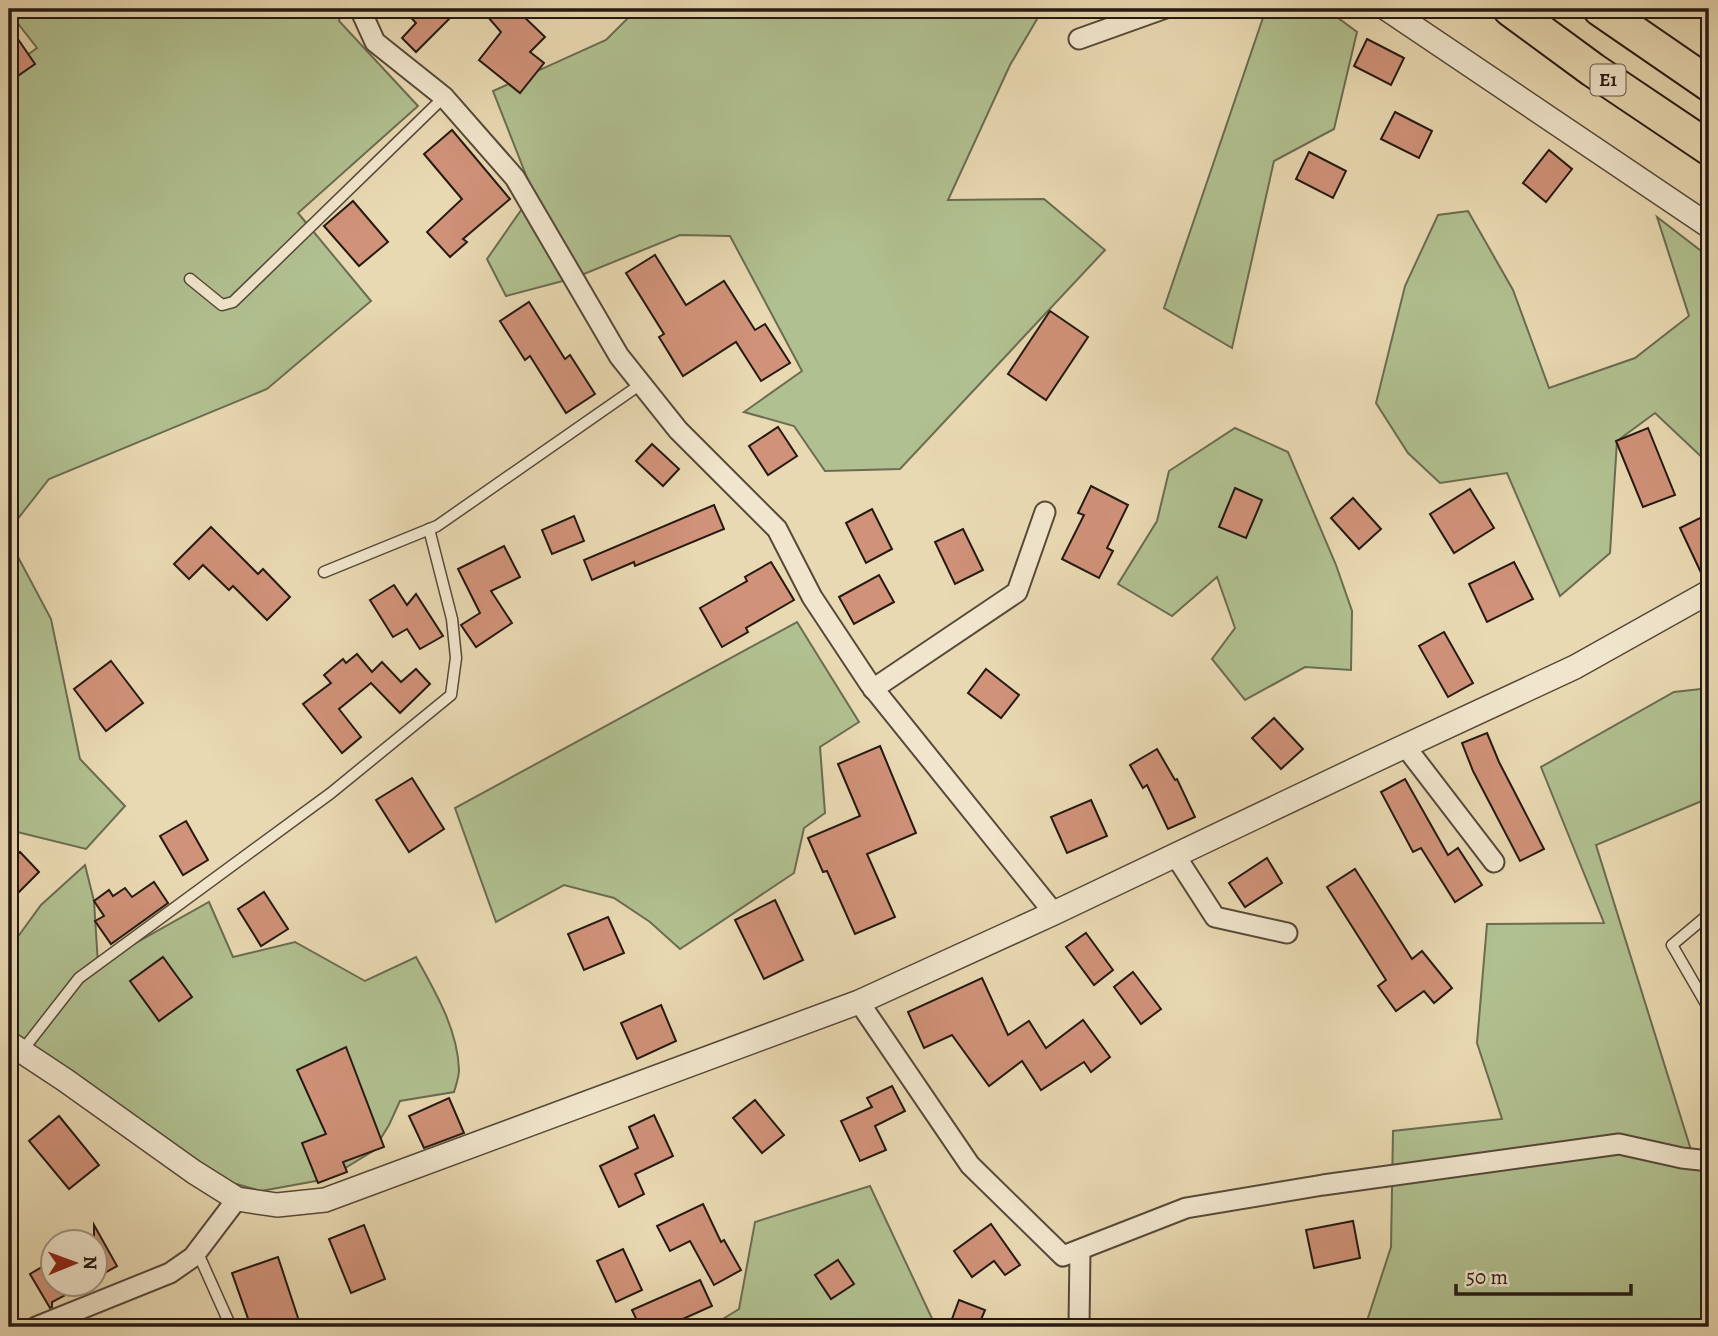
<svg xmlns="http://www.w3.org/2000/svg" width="1718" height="1336" viewBox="0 0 1718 1336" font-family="Alegreya,serif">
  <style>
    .green { fill: #b1c090; stroke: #6b6c51; stroke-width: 2 }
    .building { fill: #d09279; stroke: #251912; stroke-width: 2 }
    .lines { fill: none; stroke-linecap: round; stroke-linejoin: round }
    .service-casing { stroke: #56493a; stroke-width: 13 }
    .minor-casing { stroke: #56493a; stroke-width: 23 }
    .tertiary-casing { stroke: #56493a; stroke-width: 26 }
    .motorway-casing { stroke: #251912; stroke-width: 37 }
    .service { stroke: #f1e6cd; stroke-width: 10 }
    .minor { stroke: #f1e6cd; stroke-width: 19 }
    .tertiary { stroke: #f1e6cd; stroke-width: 23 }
    .motorway { stroke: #e9d9b2; stroke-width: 33 }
    .labels { text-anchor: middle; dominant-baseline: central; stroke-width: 7; stroke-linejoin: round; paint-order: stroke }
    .shield { fill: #f1e6cd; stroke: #62564a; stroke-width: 2 }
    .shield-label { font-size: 19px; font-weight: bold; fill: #251912 }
  </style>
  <rect width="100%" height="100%" fill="#e9d9b2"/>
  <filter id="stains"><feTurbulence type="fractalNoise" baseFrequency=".00286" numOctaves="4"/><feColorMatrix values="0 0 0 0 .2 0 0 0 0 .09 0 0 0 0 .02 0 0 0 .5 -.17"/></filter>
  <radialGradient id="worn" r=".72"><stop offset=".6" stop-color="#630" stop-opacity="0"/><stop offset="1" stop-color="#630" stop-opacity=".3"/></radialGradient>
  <g class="green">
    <path d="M9 9H342L339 21 418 106 298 213 371 301 267 389 49 479 9 530V68L37 48 9 12Z"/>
    <path d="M637 9H1043L1010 65 948 200 1044 199 1105 250 900 469 825 471 794 426 744 412 802 371 730 236 680 235 574 278 506 296 487 259 533 193 493 91 606 40Z"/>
    <path d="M1266 9H1326L1357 32 1334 129 1274 161 1232 348 1164 308Z"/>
    <path d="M1468 211 1513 290 1549 388 1635 358 1689 316 1657 217 1709 257V464L1655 413 1617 441 1610 553 1560 596 1507 473 1440 483 1408 453 1376 403 1405 286 1438 215Z"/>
    <path d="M1235 428 1288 452 1336 565 1352 611 1351 670 1305 667 1245 700 1212 659 1235 628 1217 577 1172 616 1118 584 1157 521 1169 471Z"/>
    <path d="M9 540 51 619 80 759 125 806 86 849 9 830Z"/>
    <path d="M797 622 859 722 820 747 825 813 804 828 794 873 680 949 650 922 614 898 564 885 496 922 455 808Z"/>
    <path d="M1709 688V798L1596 845 1691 1150 1709 1151V1327H1365L1391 1247 1393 1131 1502 1119 1477 1043 1487 924 1604 923 1541 767 1674 692Z"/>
    <path d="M85 865 94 901 98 964 209 902 233 957 295 942 365 981 416 957C435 991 458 1030 459 1070 459 1077 456 1085 454 1092L400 1101 389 1125 373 1151 327 1179 261 1191 194 1172 150 1127 65 1080 26 1046 9 1022V949L41 905Z"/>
    <path d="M870 1186 936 1327H710L739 1309 755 1222Z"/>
  </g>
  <g class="building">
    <path d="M403 9H459L416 52 402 38 416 23Z"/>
    <path d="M481 9H516L545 37 530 52 544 63 520 93 479 60 501 32Z"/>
    <path d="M9 26 35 64 9 82Z"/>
    <path d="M1367 39 1404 58 1391 85 1354 66Z"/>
    <path d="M1395 112 1432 131 1419 158 1381 139Z"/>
    <path d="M452 130 510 199 463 239 467 242 450 257 427 232 462 199 424 154Z"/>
    <path d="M1549 150 1572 169 1546 202 1523 183Z"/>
    <path d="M1309 152 1346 171 1333 198 1296 179Z"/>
    <path d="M353 201 388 242 359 266 324 226Z"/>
    <path d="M655 255 686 305 724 281 755 330 765 324 790 363 761 381 736 342 683 376 659 337 664 334 626 273Z"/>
    <path d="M529 302 565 359 570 355 595 394 566 413 530 356 525 360 500 321Z"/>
    <path d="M1050 311 1088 337 1046 400 1008 374Z"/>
    <path d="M778 427 797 456 768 475 749 446Z"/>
    <path d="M1648 428 1675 495 1643 507 1616 441Z"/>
    <path d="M652 444 679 469 663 486 636 461Z"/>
    <path d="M1091 486 1128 505 1107 548 1113 551 1099 578 1062 559 1084 515 1078 513Z"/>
    <path d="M1235 488 1262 500 1246 538 1219 527Z"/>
    <path d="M1470 489 1494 528 1454 553 1430 514Z"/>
    <path d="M1353 498 1381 529 1359 549 1331 518Z"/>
    <path d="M714 505 724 529 635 566 634 562 592 580 584 560Z"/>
    <path d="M872 509 892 549 866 563 846 523Z"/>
    <path d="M574 516 584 541 552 554 542 530Z"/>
    <path d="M1702 517 1709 533V578L1704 579 1680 528Z"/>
    <path d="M211 527 258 574 263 569 290 597 267 620 233 586 229 590 203 565 189 579 174 564Z"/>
    <path d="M963 529 983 570 955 584 935 542Z"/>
    <path d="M504 546 520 577 491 591 512 623 476 647 461 625 480 613 458 569Z"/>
    <path d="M771 562 794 600 746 628 748 632 722 647 700 608 747 581 745 577Z"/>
    <path d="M1514 562 1533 599 1487 622 1469 584Z"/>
    <path d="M879 575 894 602 854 624 839 597Z"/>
    <path d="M394 585 407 605 416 594 443 636 420 649 407 629 393 637 370 600Z"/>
    <path d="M1444 632 1473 683 1448 697 1419 646Z"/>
    <path d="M357 654 372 672 382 662 401 682 416 669 430 684 400 713 371 683 339 709 361 737 342 753 303 704 331 683 324 675 343 659 346 663Z"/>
    <path d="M111 661 143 703 106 731 74 689Z"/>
    <path d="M986 669 1019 695 1001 718 968 693Z"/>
    <path d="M1274 718 1303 749 1281 769 1252 738Z"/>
    <path d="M1487 733 1499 762 1544 849 1520 861 1473 771 1462 743Z"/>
    <path d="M880 746 916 833 867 854 895 917 855 934 827 871 823 872 808 838 860 816 838 764Z"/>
    <path d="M1157 749 1175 780 1177 779 1195 817 1168 829 1147 785 1143 788 1130 765Z"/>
    <path d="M412 778 444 829 409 852 376 800Z"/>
    <path d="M1405 779 1448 855 1458 848 1482 885 1455 902 1421 848 1413 852 1381 792Z"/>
    <path d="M1091 800 1107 836 1067 853 1051 817Z"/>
    <path d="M186 821 208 860 183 875 160 836Z"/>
    <path d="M20 852 39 872 9 902V863Z"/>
    <path d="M1267 858 1282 883 1245 907 1229 883Z"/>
    <path d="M1355 869 1412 959 1422 951 1452 988 1434 1003 1424 991 1396 1011 1378 986 1386 980 1327 887Z"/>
    <path d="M154 882 168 903 111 944 95 921 104 916 94 901 109 890 113 896 125 888 132 897Z"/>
    <path d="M264 892 288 929 261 946 238 909Z"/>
    <path d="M775 900 803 960 764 979 735 920Z"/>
    <path d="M608 917 624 953 584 970 568 934Z"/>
    <path d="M1086 933 1113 970 1094 985 1066 947Z"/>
    <path d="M163 957 192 997 159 1021 130 981Z"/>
    <path d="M1133 972 1161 1009 1141 1024 1114 987Z"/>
    <path d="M982 978 1008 1035 1029 1021 1046 1048 1083 1020 1110 1057 1091 1072 1084 1062 1041 1090 1022 1061 989 1086 952 1035 924 1048 908 1012Z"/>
    <path d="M661 1005 676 1041 637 1059 621 1023Z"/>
    <path d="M346 1047 384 1147 343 1162 347 1172 318 1183 302 1143 326 1134 297 1070Z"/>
    <path d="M892 1086 905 1111 875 1126 886 1150 860 1161 841 1121 872 1107 867 1098Z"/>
    <path d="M449 1098 464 1133 424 1148 409 1116Z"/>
    <path d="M755 1100 784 1135 762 1153 733 1118Z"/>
    <path d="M654 1115 673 1156 635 1174 644 1194 619 1207 600 1166 638 1148 629 1127Z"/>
    <path d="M59 1116 99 1165 69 1189 29 1141Z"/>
    <path d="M703 1204 721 1242 724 1240 741 1270 714 1285 690 1241 670 1251 657 1226Z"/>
    <path d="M1353 1221 1360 1258 1314 1268 1306 1230Z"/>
    <path d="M991 1224 1020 1265 1005 1275 994 1261 972 1277 954 1251Z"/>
    <path d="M94 1225 117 1266 94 1279Z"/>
    <path d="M364 1225 385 1279 351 1293 329 1239Z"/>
    <path d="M623 1249 642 1290 616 1302 597 1261Z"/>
    <path d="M278 1257 301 1327H251L232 1273Z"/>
    <path d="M838 1260 854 1284 831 1299 815 1275Z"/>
    <path d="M52 1261V1284H86L52 1302V1307L50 1308 30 1274Z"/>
    <path d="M700 1280 712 1306 665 1327H640L632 1310Z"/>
    <path d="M959 1300 985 1310 978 1327H949Z"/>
  </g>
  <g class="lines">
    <g class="service-casing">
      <g id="service">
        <path d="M190 279 222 305 233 302 444 97"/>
        <path d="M324 572 437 526 641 384"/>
        <path d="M1709 914 1672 945 1709 1009"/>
        <path d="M22 1051 79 978 331 793 451 695 456 658 452 619 429 529"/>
        <path d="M197 1251 231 1327"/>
      </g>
    </g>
    <g class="minor-casing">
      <g id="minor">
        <path d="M360 9 375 42 444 97 515 178 619 356 678 430 777 529 812 597 869 683 1054 913"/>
        <path d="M1079 39 1163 9"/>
        <path d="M873 689 1017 592 1045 512"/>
        <path d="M1405 746 1494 862"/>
        <path d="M1175 855 1215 917 1287 933"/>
        <path d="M859 1002 970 1165 1063 1256 1186 1208 1323 1185 1619 1144 1682 1158 1709 1161"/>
        <path d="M36 1327 170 1273 193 1257 237 1199"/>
        <path d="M1079 1327 1080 1250"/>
      </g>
    </g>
    <g class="tertiary-casing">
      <g id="tertiary">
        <path d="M1387 9 1709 226"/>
        <path d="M9 1043 65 1080 194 1172 237 1199 277 1205 325 1200 859 1002 1054 913 1371 762 1575 667 1709 592"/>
      </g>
    </g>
    <g class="motorway-casing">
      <g id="motorway">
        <path d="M1510 9 1593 70 1709 148"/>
        <path d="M1600 9 1709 84"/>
      </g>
    </g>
    <use href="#service" class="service"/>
    <use href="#minor" class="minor"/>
    <use href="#tertiary" class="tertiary"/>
    <use href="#motorway" class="motorway"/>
  </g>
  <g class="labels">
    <rect class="shield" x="1590.5" y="64.5" width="35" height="31" rx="5"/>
    <g class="shield-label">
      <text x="1608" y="80">E1</text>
    </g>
  </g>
  <rect width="1718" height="1336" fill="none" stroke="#e9d9b2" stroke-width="35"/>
  <rect x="10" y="10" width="1697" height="1315" fill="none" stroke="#251912" stroke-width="3.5"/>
  <rect x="18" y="18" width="1683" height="1301" fill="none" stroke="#251912" stroke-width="2"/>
  <g transform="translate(74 1263) rotate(89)"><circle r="33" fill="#f1e6cd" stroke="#9f9482" stroke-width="2"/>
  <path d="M0-5L12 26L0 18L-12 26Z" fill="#8f2418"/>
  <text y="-10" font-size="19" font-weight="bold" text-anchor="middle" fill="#251912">N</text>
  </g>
  <path d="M1456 1284v10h175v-10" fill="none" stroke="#251912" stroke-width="3.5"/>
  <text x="1466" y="1284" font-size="21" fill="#251912" stroke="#f1e6cd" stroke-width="5" paint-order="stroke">50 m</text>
  <rect width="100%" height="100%" filter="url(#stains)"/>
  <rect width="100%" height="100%" fill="url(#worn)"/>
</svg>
